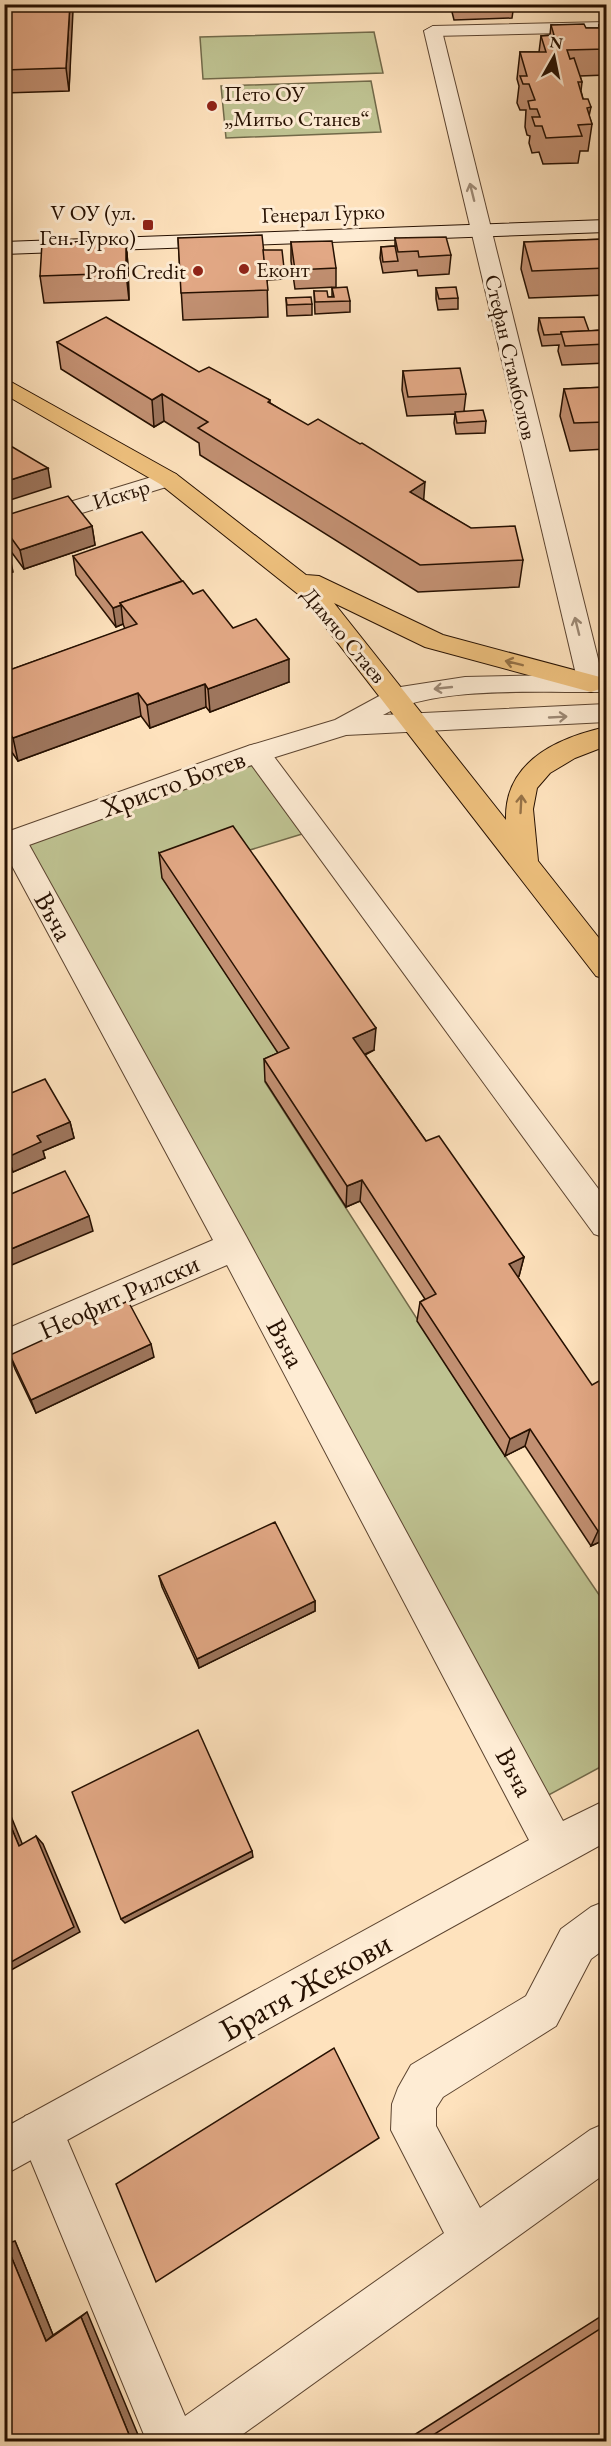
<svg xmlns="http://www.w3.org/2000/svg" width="611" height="2446" viewBox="0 0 611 2446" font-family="'EB Garamond',serif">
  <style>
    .green { fill: #bfc392; stroke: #726a4a; stroke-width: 1.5 }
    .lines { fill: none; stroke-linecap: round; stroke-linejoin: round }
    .service-casing { stroke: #5c4430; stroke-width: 2 }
    .minor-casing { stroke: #5c4430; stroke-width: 2 }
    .tertiary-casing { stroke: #5c4430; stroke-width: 2 }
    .secondary-casing { stroke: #261001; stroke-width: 2 }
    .primary-casing { stroke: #261001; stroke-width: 2 }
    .service { fill: #feecd4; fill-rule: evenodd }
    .minor { fill: #feecd4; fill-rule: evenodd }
    .tertiary { fill: #feecd4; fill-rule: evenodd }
    .secondary { fill: #feecd4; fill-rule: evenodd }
    .primary { fill: #efc17e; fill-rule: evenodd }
    .wall { fill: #c29072; stroke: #261001; stroke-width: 1.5 }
    .shaded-wall { fill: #9e765d; stroke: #261001; stroke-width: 1.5 }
    .building { fill: #e2a885; stroke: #261001; stroke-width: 1.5 }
    .oneway { stroke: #9d8975 }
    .oneway2 { stroke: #957146 }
    .poi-dot { fill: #8f2418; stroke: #feecd4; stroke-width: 2 }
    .labels { text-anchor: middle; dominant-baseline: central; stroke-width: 6; stroke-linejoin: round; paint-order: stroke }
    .far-poi-label { font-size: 22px; fill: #261001; stroke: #feecd4; text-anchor: start }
    .far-street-label { font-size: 22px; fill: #261001; stroke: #feecd4 }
    .street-label { font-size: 27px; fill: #261001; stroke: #feecd4 }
    .near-street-label { font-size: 33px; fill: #261001; stroke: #feecd4 }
  </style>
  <rect width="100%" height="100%" fill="#fee2bd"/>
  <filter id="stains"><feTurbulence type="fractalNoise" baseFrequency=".00333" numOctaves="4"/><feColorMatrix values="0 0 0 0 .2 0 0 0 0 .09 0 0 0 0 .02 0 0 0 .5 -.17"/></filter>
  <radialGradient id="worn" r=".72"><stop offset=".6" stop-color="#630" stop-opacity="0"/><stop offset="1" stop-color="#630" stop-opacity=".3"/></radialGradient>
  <g class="green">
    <path d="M374 32 383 73 203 79 200 37Z"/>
    <path d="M371 81 381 132 226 138 221 86Z"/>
    <path d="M257 753 315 830 162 877 290 1070 265 1082 505 1456 606 1605V1764L532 1804 13 841Z"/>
  </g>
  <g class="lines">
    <g class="service-casing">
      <g id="service">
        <path d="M606 22V32L433 36 424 31 433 26Z"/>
        <path d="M257 744 266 746 606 1199V1238L594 1234 248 760 244 753 248 746Z"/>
        <path d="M606 1901V1948L591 1959 556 2026 443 2097 436 2108V2126L480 2208 590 2130 606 2123V2173L232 2442H147L19 2132 25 2116 41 2110 57 2116 185 2416 444 2233 391 2130 392 2104 398 2088 411 2065 526 1996 561 1929 591 1907Z"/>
      </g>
    </g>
    <g class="minor-casing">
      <g id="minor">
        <path d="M433 26 442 31 604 683 600 689 591 692 582 689 578 683 424 31Z"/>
        <path d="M168 472 176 474 180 479 176 484 4 537V522Z"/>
        <path d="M13 831 23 834 27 841 246 1236 563 1821 606 1800V1842L4 2175V2128L529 1840 227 1265 4 1361V1330L213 1240 4 851V833Z"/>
      </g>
    </g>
    <g class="tertiary-casing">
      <path id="tertiary" d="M606 674V692C544 693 435 685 383 715L606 704V722L346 735 266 760 4 854V833L248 746 335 720 394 688 465 677Z"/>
    </g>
    <g class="secondary-casing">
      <path id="secondary" d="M606 220V232L4 254V242Z"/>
    </g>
    <g class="primary-casing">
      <path id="primary" d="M4 378 176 474 306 575 319 576 443 635 600 677 604 683 600 689 591 692 425 647 334 603 506 820C504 762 557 738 606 727V746L575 758 550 773 537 788 533 809 538 861 606 947V979L596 976 303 598 160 484 4 394Z"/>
    </g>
    <use href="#service" class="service"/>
    <use href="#minor" class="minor"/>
    <use href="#tertiary" class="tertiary"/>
    <use href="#secondary" class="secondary"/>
    <use href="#primary" class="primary"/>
  </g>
  <g class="wall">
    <path d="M4 4H145L72 7 69 91 4 93Z"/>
    <path d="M450 4H514L512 18 454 20Z"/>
    <path d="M551 25 586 28H599V25H606V75L580 76 582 82 581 91 583 99 591 107 589 116 592 124 588 151H580L578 163 543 164 539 152 532 153 529 143 530 136 527 135 525 127 526 110H520L517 103 519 86 517 79 520 52H539L541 36 550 35Z"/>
    <path d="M178 238 263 250 284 268V279L267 280 268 317 183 320Z"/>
    <path d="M395 238 451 255 449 274 418 276 417 270 383 273 380 258 381 247 395 246Z"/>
    <path d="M606 239V295L529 298 521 269 524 242Z"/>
    <path d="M126 240 128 267 129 300 44 303 40 276Z"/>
    <path d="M291 242 336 268V287L295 289 291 261Z"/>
    <path d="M332 288 350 301V312L315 314 314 291 328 297H332Z"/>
    <path d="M436 288 458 298V309L438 310 436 299Z"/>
    <path d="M286 298 312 304V315L287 316Z"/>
    <path d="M539 318 589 331 600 330 602 322H606V363L562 365 558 351 559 345 542 346 538 330Z"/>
    <path d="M57 342 199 372 270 400V403L424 500 523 560 519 587 418 592 200 455 199 443 164 421 154 427 61 369Z"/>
    <path d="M403 371 466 394 464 411 486 421 485 433 456 434 454 423 455 414 407 416 402 390Z"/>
    <path d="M606 387V449L570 451 560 416 564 389Z"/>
    <path d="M4 516 92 526 95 545 24 569 4 542Z"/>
    <path d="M73 556 182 581 193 594 233 628 289 682 210 712 206 707 150 728 141 716 18 761 4 741V672L125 629 123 624 116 627 76 575Z"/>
    <path d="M606 767V791L602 786Z"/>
    <path d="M159 853 374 1050 365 1055 426 1141 524 1257 519 1276 518 1277 606 1539 591 1546 525 1446 505 1456 417 1321 420 1302 425 1299 360 1201 346 1207 265 1081 264 1059 278 1053 162 878Z"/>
    <path d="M4 1096 70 1122 74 1138 43 1151 45 1158 13 1172 4 1157Z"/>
    <path d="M10 1355 154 1357 36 1413 15 1369Z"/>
    <path d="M159 1576 315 1601V1611L199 1668 162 1587Z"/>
    <path d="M15 2241 53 2335 87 2312 4 2442Z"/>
    <path d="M606 2313V2442H403Z"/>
  </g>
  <g class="shaded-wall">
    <path d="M70 4H72L73 11 69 91 66 68Z"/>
    <path d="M126 240 128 267 129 300 126 273Z"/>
    <path d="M162 394 164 421 154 427 152 400Z"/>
    <path d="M48 468 51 487 4 502V482Z"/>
    <path d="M425 482 423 509 410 492Z"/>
    <path d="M92 526 95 545 24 569 20 550Z"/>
    <path d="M9 553 13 572 4 575V554Z"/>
    <path d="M121 605 123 624 116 627 113 608Z"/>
    <path d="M289 659V682L210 712 208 689Z"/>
    <path d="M205 684 206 707 150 728 147 705Z"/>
    <path d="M138 693 141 716 18 761 13 738Z"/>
    <path d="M376 1028 374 1050 352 1060 353 1038Z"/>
    <path d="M5 1045 11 1066 4 1068V1046Z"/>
    <path d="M70 1122 74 1138 43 1151 45 1158 13 1172 8 1157 37 1136Z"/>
    <path d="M362 1180 360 1201 346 1207 347 1186Z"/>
    <path d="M89 1216 93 1231 7 1267 4 1260V1252Z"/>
    <path d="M524 1257 519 1276 504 1283 509 1264Z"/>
    <path d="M151 1344 154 1357 36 1413 31 1400Z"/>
    <path d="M530 1429 525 1446 505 1456 510 1439Z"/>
    <path d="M606 1527V1539L591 1546 598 1531Z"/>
    <path d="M315 1601V1611L199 1668 197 1659Z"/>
    <path d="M4 1799 26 1853 19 1846 4 1810Z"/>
    <path d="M36 1836 43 1844 80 1932 4 1974V1966Z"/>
    <path d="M252 1851 253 1857 125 1923 121 1919Z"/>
    <path d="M15 2241 53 2335 46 2341 6 2244Z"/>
    <path d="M87 2312 141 2442H132L81 2317Z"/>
  </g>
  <g class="building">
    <path d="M4 4H70L66 68 4 70Z"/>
    <path d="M584 24 586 28H600L599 25H606V49L567 50 570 59 574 58 582 82H578L583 99H588L591 107 587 108 592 124 578 125 582 136 546 138 542 126H535L532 117H540L537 109H530L528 101 535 100 529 84H523L520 76H527L520 52H546L541 36 554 35 551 25Z"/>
    <path d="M262 235 268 290 181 293 178 238Z"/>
    <path d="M446 237 451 255 419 257 418 251 398 252 395 238Z"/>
    <path d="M606 239V268L532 271 524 242Z"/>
    <path d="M126 240V273L40 276 42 243Z"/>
    <path d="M332 241 336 268 295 270 291 242Z"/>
    <path d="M395 246 398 261 383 262 381 247Z"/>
    <path d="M263 250H282L284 268 265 269Z"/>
    <path d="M347 287 350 301 315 302 314 291H327L328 297H334L332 288Z"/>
    <path d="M456 287 458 298 439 299 436 288Z"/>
    <path d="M311 297 312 304 287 305 286 298Z"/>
    <path d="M106 317 199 372 209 367 270 400 268 402 308 425 318 419 360 444 362 443 425 482 410 492 471 528 515 526 523 560 420 565 198 428 208 422 162 394 152 400 57 342Z"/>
    <path d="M584 317 589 331 561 332V334L544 335 539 318Z"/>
    <path d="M602 322H606V330H604Z"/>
    <path d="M606 330V344L565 346 561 332Z"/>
    <path d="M460 368 466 394 408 397 403 371Z"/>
    <path d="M606 387V422L574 423 564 389Z"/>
    <path d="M483 410 486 421 457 423 455 412Z"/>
    <path d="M4 442 48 468 4 482Z"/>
    <path d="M68 496 92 526 20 550 4 528V516Z"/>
    <path d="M142 532 182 581 120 603 121 605 113 608 73 556Z"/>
    <path d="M4 546 9 553 4 554Z"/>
    <path d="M183 581 193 594 203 590 233 628 256 619 289 659 208 689 205 684 147 705 138 693 13 738 4 725V672L137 624 120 603Z"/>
    <path d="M233 826 376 1028 353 1038 426 1141 439 1136 524 1257 509 1264 592 1385 606 1377V1527L598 1531 530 1429 510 1439 420 1302 436 1294 362 1180 347 1186 264 1059 289 1048 159 853Z"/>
    <path d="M45 1079 70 1122 37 1136 41 1142 8 1157 4 1150V1096Z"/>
    <path d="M65 1171 89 1216 4 1252V1197Z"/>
    <path d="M128 1301 151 1344 31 1400 10 1355Z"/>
    <path d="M275 1522 315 1601 197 1659 159 1576Z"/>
    <path d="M198 1730 252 1851 121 1919 72 1792Z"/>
    <path d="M4 1810 19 1846 36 1836 74 1927 4 1966Z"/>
    <path d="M334 2048 379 2138 156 2282 116 2184Z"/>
    <path d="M6 2244 46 2341 81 2317 132 2442H4V2245Z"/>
    <path d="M606 2325V2442H422Z"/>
  </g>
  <defs><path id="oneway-shaft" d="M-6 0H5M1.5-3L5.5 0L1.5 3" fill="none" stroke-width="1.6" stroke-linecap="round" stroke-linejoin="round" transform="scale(1.5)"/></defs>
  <g class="oneway">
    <use href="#oneway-shaft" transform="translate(472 192) rotate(-104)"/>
    <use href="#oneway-shaft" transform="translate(577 626) rotate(-104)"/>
    <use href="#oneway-shaft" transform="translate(443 688) rotate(174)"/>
    <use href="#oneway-shaft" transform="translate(558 717) rotate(-3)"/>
  </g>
  <g class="oneway2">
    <use href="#oneway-shaft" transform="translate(514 663) rotate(-166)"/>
    <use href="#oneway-shaft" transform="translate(521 804) rotate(-87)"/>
  </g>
  <g class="poi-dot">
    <circle cx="212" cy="106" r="6"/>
    <rect x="142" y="219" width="12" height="12" rx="3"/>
    <circle cx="244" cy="269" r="6"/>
    <circle cx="198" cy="271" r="6"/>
  </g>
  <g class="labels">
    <g class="far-poi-label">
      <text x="224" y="93">Пето ОУ<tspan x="224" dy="25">„Митьо Станев“</tspan></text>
      <text x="136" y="212" text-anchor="end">V ОУ (ул.<tspan x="136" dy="25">Ген. Гурко)</tspan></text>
      <text x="256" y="269">Еконт</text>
      <text x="186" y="271" text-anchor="end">Profi Credit</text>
    </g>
    <g class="far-street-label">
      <text transform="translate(323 213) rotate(-2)">Генерал Гурко</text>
      <text transform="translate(511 357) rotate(77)">Стефан Стамболов</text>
      <text transform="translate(121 494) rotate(-17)">Искър</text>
      <text transform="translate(344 635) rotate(50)">Димчо Стаев</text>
    </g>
    <g class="street-label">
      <text transform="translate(173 783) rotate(-20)">Христо Ботев</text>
      <text transform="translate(54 916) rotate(61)">Въча</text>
      <text transform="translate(119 1296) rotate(-24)">Неофит Рилски</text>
      <text transform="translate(286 1343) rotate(62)">Въча</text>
      <text transform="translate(515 1772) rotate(62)">Въча</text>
    </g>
    <g class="near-street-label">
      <text transform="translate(305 1986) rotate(-29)">Братя Жекови</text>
    </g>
  </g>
  <rect width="611" height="2446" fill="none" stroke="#fee2bd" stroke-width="24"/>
  <rect x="6" y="6" width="599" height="2434" fill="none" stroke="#261001" stroke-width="3"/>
  <rect x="12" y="12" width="587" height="2422" fill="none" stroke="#261001" stroke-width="1.5"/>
  <g transform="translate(554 57) rotate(9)" stroke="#feecd4" stroke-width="4.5" paint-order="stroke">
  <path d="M0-4.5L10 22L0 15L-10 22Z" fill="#261001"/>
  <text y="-9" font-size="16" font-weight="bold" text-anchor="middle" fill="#261001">N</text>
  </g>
  <rect width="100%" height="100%" filter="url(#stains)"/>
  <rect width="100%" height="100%" fill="url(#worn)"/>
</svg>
